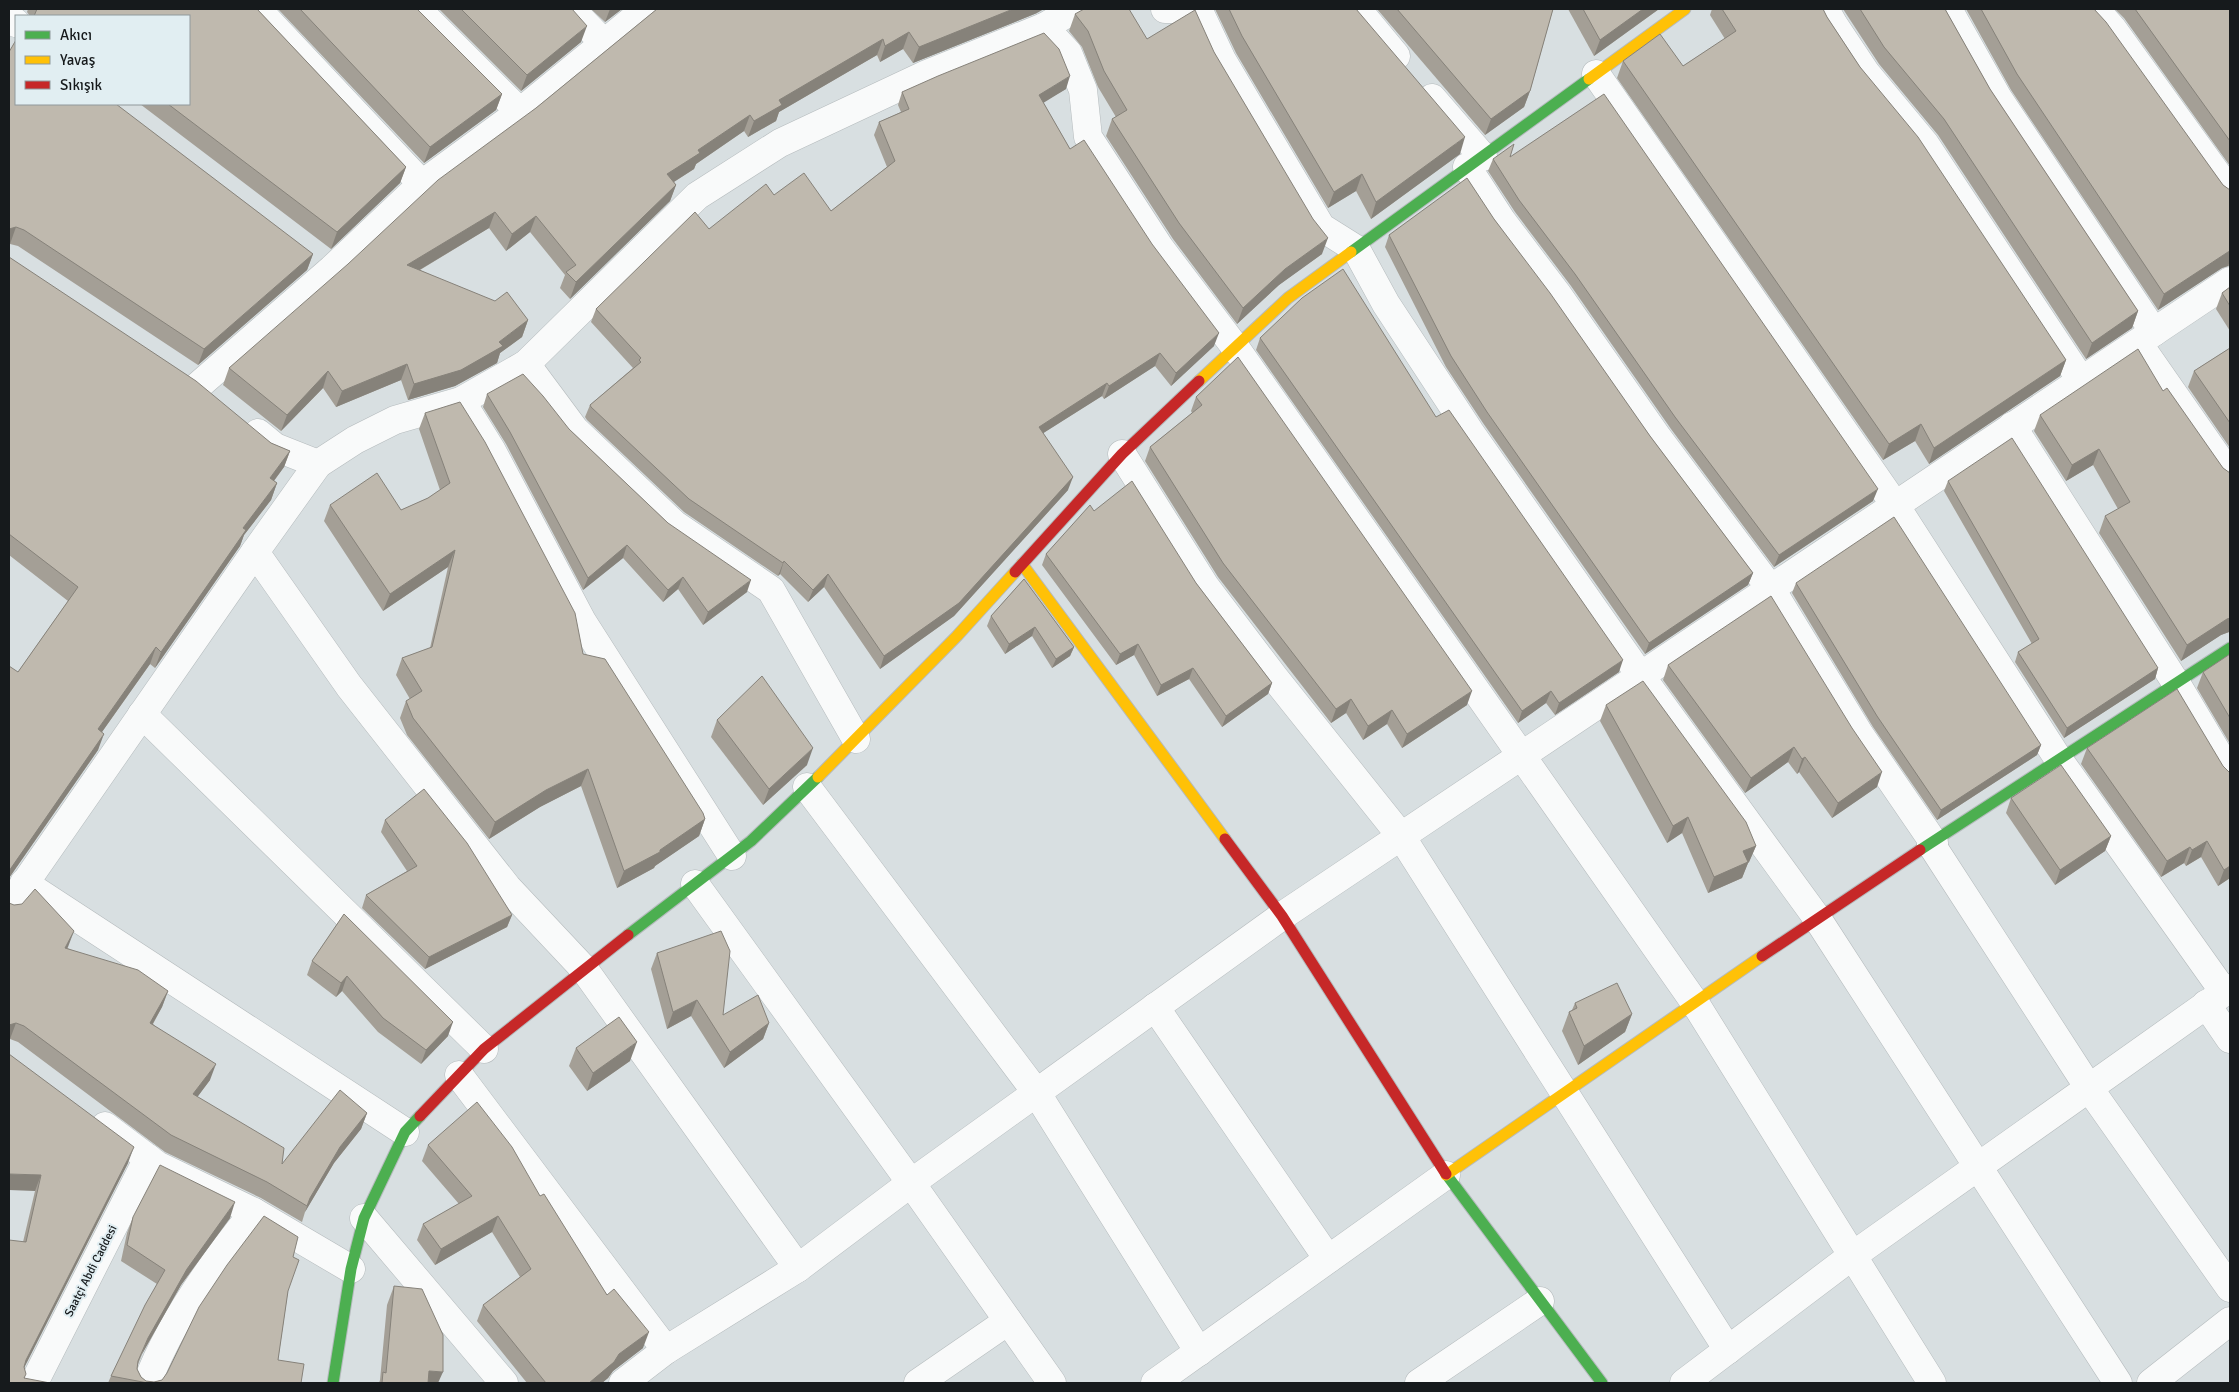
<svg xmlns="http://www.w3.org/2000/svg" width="2239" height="1392" viewBox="0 0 2239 1392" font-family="Signika,sans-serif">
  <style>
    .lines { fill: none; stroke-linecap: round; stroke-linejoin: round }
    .street-casing { stroke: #b5bbbd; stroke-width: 29 }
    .fast-casing { stroke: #b5bbbd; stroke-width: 13 }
    .slow-casing { stroke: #b5bbbd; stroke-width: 13 }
    .jam-casing { stroke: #b5bbbd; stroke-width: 13 }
    .street { stroke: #f9fafa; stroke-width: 28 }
    .fast { stroke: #4caf50; stroke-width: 11 }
    .slow { stroke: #ffc107; stroke-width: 11 }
    .jam { stroke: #c62828; stroke-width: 11 }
    .wall { fill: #a49f96 }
    .shaded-wall { fill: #86827a }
    .building { fill: #bfb9ae; stroke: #86827a }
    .labels { text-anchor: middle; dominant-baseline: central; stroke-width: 4; stroke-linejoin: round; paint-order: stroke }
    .street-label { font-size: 12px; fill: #161a1c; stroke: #e1eef2 }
  </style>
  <rect width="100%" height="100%" fill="#d8dfe1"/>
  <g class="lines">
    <g class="street-casing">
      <g id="street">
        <path d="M257 9 422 184"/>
        <path d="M417 9 520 112"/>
        <path d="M571 9 604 43"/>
        <path d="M1165 9H1173"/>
        <path d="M1198 9 1222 60 1321 227 1356 249 1386 304 1470 432 1640 675 1817 918 2118 1383"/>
        <path d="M1357 9 1396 56"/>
        <path d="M1825 9 1834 25 1866 73 1925 144 2081 380"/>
        <path d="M1948 9 1998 98 2154 332"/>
        <path d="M2095 9 2112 28 2230 192"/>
        <path d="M9 17 16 23"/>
        <path d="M1044 27 1068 53 1083 90 1088 137 1160 248 1235 347 1695 1003 1932 1383"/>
        <path d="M1596 74 1895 505 2059 760 2224 992"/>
        <path d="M1432 98 1483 157"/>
        <path d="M1467 167 1502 221 1558 295 1658 438 1771 589 1860 735 1934 843"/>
        <path d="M2138 343 2230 475"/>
        <path d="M526 364 575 430 674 524 771 590 856 739"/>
        <path d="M199 385 332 269 422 184 520 112 646 9"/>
        <path d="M461 401 492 451 582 621 732 856"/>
        <path d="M2012 426 2176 683 2230 774"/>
        <path d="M258 433 275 447 318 464"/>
        <path d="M1122 454 1205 586 1274 677 1401 836 1728 1350"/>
        <path d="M255 552 349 686 507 887 584 969 798 1268"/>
        <path d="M142 714 484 1049"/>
        <path d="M807 787 1036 1092 1199 1352"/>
        <path d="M1931 844 2089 1088 2230 1288"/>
        <path d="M24 883 405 1132"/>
        <path d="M695 884 911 1183 1052 1383"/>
        <path d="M9 906 255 552 318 464 355 440 395 420 461 401 526 364 697 196 780 143 927 74 1044 27 1075 9"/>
        <path d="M2206 1004 2230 1039"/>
        <path d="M1155 1007 1328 1259"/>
        <path d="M459 1075 666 1350"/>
        <path d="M105 1126 157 1165 254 1212 351 1269"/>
        <path d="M364 1218 504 1383"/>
        <path d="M34 1383 148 1158"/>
        <path d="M147 1383C170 1322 213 1262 254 1212"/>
        <path d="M623 1383 666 1350 798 1268 911 1183 1282 916 2230 281"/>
        <path d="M918 1383 1008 1321"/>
        <path d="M1155 1383 1446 1175"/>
        <path d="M1419 1383 1540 1301"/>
        <path d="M1684 1383 1852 1256 2230 988"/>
        <path d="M2151 1383 2230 1321"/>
      </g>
    </g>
    <g class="fast-casing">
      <g id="fast">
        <path d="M1351 252 1589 79"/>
        <path d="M1920 850 2230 648"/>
        <path d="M628 935 751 841 818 777"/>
        <path d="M1446 1174 1602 1383"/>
        <path d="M333 1383 351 1269 364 1218 405 1132 420 1116"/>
      </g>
    </g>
    <g class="slow-casing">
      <g id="slow">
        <path d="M1589 79 1685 9"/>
        <path d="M1199 381 1288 298 1351 252"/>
        <path d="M1022 564 1225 839"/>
        <path d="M818 777 957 636 1015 572"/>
        <path d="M1446 1175 1762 956"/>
      </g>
    </g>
    <g class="jam-casing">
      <g id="jam">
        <path d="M1015 572 1122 454 1199 381"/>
        <path d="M1225 839 1282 916 1446 1174"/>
        <path d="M1762 956 1920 850"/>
        <path d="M420 1116 484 1049 628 935"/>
      </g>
    </g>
    <use href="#street" class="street"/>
    <use href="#fast" class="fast"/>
    <use href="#slow" class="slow"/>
    <use href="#jam" class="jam"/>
  </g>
  <g class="wall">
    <path d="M28 9H257L406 167 400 183 331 249 140 104H189V16H30L27 12Z"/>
    <path d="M278 9H417L502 94 496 110 424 163Z"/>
    <path d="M439 9H572L581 42 521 91Z"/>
    <path d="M591 9H622L605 22Z"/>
    <path d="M657 9 1037 13 913 63 903 49 880 62 877 55 779 112 776 121 748 137 744 131 696 164 694 169 674 182 676 185 670 201 570 299 560 288 565 275 530 232 506 251 489 228 420 270 528 320 522 337 500 353 497 363 455 386 408 400 401 380 336 407 323 388 281 431 223 385 229 368 536 108Z"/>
    <path d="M1215 9H1356L1460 154 1371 219 1356 191 1328 208 1236 53Z"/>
    <path d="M1377 9H1553L1530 91 1524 107 1485 135Z"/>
    <path d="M1568 9H1659L1594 56Z"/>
    <path d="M1712 9H1823L1827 17 1860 67 2066 360 2060 376 1929 464 1915 441 1883 460 1617 78 1623 61 1683 66 1725 39 1710 15Z"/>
    <path d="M1843 9H1945L1990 89 2138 311 2132 328 2086 359 1938 135 1879 64Z"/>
    <path d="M1966 9H2094L2223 185 2230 190V266H2228L2222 268 2158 310 2011 90Z"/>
    <path d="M2115 9H2230V166L2124 18Z"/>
    <path d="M1075 14 1147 39 1214 52 1322 254 1279 285 1237 324 1173 239 1106 136 1112 119 1116 117 1098 87 1082 47 1069 31Z"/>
    <path d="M16 40 313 254 307 270 198 365 18 246 10 244Z"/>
    <path d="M1066 89 1043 102 1070 149 1214 346 1171 386 1155 366 1104 399 1102 396 1043 433 1068 490 954 616 880 669 824 587 808 602 780 574 778 576 684 512 587 420 585 417 590 405 633 368 591 322 596 309 709 229 774 195 831 211 887 167 874 135 879 122 901 112 898 105 902 92Z"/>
    <path d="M1510 157 1873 501 1774 567 1671 429 1571 286 1515 212 1488 171 1493 159Z"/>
    <path d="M1494 219 1650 436 1753 573 1748 585 1645 654 1483 423 1446 367 1385 247 1389 235Z"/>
    <path d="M9 257 271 443 290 451 284 467 274 481 277 483 271 500 244 535 240 546 155 668 150 664 102 732 98 750 9 878 18 672 68 601 9 555Z"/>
    <path d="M2230 287V331L2216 309 2222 293Z"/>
    <path d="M1260 338 1436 417 1619 672 1555 715 1546 703 1518 723 1256 350Z"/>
    <path d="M2230 348V448L2188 387 2194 371Z"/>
    <path d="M2163 391 2223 468 2230 473V633L2229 632 2221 635 2181 661 2099 533 2105 516 2118 509 2093 465 2066 481 2034 431 2040 415Z"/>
    <path d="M487 394 569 429 668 523 747 592 703 625 678 589 663 602 623 558 583 590 506 444 483 407Z"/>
    <path d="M1196 397 1467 705 1402 748 1387 724 1363 740 1346 713 1331 723 1218 577 1145 461 1150 447 1192 413 1191 411Z"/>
    <path d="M425 413 583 654 705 819 699 836 655 866 654 868 617 888 581 786 540 807 489 839 407 735 400 718 406 701 410 699 396 675 402 658 430 648 448 567 383 611 324 521 330 505 401 510 428 498 440 490 419 429Z"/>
    <path d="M1948 481 2158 668 2155 679 2064 738 2015 662 2018 652 2032 644 1944 491Z"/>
    <path d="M1094 511 1196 583 1272 683 1268 694 1222 727 1189 679 1157 696 1134 655 1116 665 1042 565 1046 554Z"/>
    <path d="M1024 579 1074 647 1070 656 1052 668 1032 636 1005 654 987 626 991 616Z"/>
    <path d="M1796 583 2041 745 2037 755 1937 820 1873 727 1792 593Z"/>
    <path d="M2230 654V744L2197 688 2203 672Z"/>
    <path d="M1668 665 1877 787 1832 818 1799 772 1797 774 1788 762 1745 793 1663 680Z"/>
    <path d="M1606 705 1756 846 1749 862 1748 863 1742 878 1708 893 1682 833 1667 843 1600 721Z"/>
    <path d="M717 720 807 765 763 805 711 737Z"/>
    <path d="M2087 748 2223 766 2229 772H2230V878L2218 886 2201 857 2186 866 2184 863 2161 877 2081 764Z"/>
    <path d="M2011 798 2111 836 2105 851 2055 885 2006 813Z"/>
    <path d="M385 820 512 915 507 927 425 969 362 908 366 895 407 871 381 832Z"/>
    <path d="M9 903 67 948 168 991 162 1007 153 1024 210 1080 197 1097 282 1164 367 1113 361 1129 334 1163 305 1212 302 1222 261 1198 165 1152 18 1042 10 1039Z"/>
    <path d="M344 914 448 1036 421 1064 378 1032 342 991 336 997 307 975 312 961Z"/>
    <path d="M657 953 723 1015 769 1023 763 1039 724 1068 691 1016 667 1029 651 969Z"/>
    <path d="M1575 1003 1632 1014 1625 1032 1578 1065 1562 1031 1569 1012 1572 1010Z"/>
    <path d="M576 1048 630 1061 587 1091 569 1066Z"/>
    <path d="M9 1054 128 1163 24 1367 25 1379 9 1383 23 1242 35 1191Z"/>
    <path d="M428 1145 540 1196 607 1295 643 1348 613 1371 608 1378 602 1383H527L477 1321 483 1305 520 1277 492 1232 435 1265 417 1240 423 1224 459 1204 422 1161Z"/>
    <path d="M133 1217 230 1218 181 1285 142 1354 138 1364 137 1369 141 1377 146 1381 154 1382 162 1380 293 1257 288 1291 278 1360 301 1383H108L111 1376 157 1284 121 1261 127 1233Z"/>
    <path d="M394 1286 438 1383H379L380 1380 387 1305Z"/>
  </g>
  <g class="shaded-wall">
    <path d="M610 9H622L605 22Z"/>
    <path d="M1013 9H1044L1037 13 913 63 919 47Z"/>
    <path d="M1643 9H1659L1594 56 1600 40Z"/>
    <path d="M587 26 581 42 521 91 527 75Z"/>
    <path d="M909 32 903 49 880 62 885 46Z"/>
    <path d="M883 39 877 55 779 112 776 121 748 137 754 121 779 100Z"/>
    <path d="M1070 76 1066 89 1035 108 1039 95Z"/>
    <path d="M1530 91 1524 107 1485 135 1491 119Z"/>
    <path d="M502 94 496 110 424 163 430 147Z"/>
    <path d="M750 115 744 131 696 164 694 169 661 190 667 174 698 150Z"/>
    <path d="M1465 137 1460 154 1371 219 1376 202Z"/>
    <path d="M406 167 400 183 331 249 337 232Z"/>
    <path d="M1362 174 1356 191 1328 208 1334 192Z"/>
    <path d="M676 185 670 201 570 299 576 282Z"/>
    <path d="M495 212 489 228 401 281 407 265Z"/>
    <path d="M536 216 530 232 506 251 512 234Z"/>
    <path d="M16 227 10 244H9V229Z"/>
    <path d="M1328 238 1322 254 1279 285 1237 324 1243 308 1285 269Z"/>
    <path d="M2230 251V261L2228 266 2222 268 2158 310 2164 294 2228 252Z"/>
    <path d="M313 254 307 270 198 365 204 349Z"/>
    <path d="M2138 311 2132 328 2086 359 2092 343Z"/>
    <path d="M528 320 522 337 500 353 497 363 455 386 408 400 414 384 499 342Z"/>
    <path d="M1219 333 1214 346 1171 386 1176 373Z"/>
    <path d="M1160 353 1155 366 1104 399 1109 386Z"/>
    <path d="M2066 360 2060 376 1929 464 1934 448Z"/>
    <path d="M407 364 401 380 336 407 342 391Z"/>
    <path d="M328 371 323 388 281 431 287 415Z"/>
    <path d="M1107 383 1102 396 1034 439 1039 427Z"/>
    <path d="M1921 424 1915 441 1883 460 1889 444Z"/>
    <path d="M2099 449 2093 465 2066 481 2072 465Z"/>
    <path d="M290 451 284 467 264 494 270 478Z"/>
    <path d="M1073 477 1068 490 954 616 880 669 884 656Z"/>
    <path d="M277 483 271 500 244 535 240 546 155 668 161 652 243 528Z"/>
    <path d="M1878 489 1873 501 1774 567 1779 555Z"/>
    <path d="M627 545 623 558 583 590 588 578Z"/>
    <path d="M455 550 448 567 383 611 390 594Z"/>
    <path d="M784 561 780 574 778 576 783 563Z"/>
    <path d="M1753 573 1748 585 1645 654 1649 643Z"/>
    <path d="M828 574 824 587 808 602 813 590Z"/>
    <path d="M683 577 678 589 663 602 668 590Z"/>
    <path d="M751 580 747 592 703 625 708 612Z"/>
    <path d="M2230 618V628L2229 632 2221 635 2181 661 2187 645 2227 619Z"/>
    <path d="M1035 627 1032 636 1005 654 1009 644Z"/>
    <path d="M1138 644 1134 655 1116 665 1120 654Z"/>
    <path d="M156 647 150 664 92 746 98 729Z"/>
    <path d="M1074 647 1070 656 1052 668 1056 659Z"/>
    <path d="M1623 660 1619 672 1555 715 1559 703Z"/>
    <path d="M1193 668 1189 679 1157 696 1161 685Z"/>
    <path d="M2158 668 2155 679 2064 738 2067 728Z"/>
    <path d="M1272 683 1268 694 1222 727 1226 716Z"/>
    <path d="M1472 691 1467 705 1402 748 1407 734Z"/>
    <path d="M1551 691 1546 703 1518 723 1522 711Z"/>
    <path d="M1351 699 1346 713 1331 723 1336 709Z"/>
    <path d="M1392 710 1387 724 1363 740 1368 726Z"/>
    <path d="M104 734 98 750 9 878V871L17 858Z"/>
    <path d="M2041 745 2037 755 1937 820 1941 810Z"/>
    <path d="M1794 747 1788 762 1745 793 1751 778Z"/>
    <path d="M813 748 807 765 763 805 769 789Z"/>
    <path d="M1805 757 1799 772 1797 774 1802 759Z"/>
    <path d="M588 769 581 786 540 807 489 839 495 822 546 790Z"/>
    <path d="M1882 772 1877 787 1832 818 1838 803Z"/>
    <path d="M1688 817 1682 833 1667 843 1673 826Z"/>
    <path d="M705 819 699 836 655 866 654 868 617 888 624 871 660 850Z"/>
    <path d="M2111 836 2105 851 2055 885 2060 870Z"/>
    <path d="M2207 841 2201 857 2186 866 2192 850Z"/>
    <path d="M1756 846 1749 862 1748 863 1742 878 1708 893 1714 877 1743 851Z"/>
    <path d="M2190 847 2184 863 2161 877 2167 861Z"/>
    <path d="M2230 866V878L2218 886 2224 870Z"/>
    <path d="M512 915 507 927 425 969 429 957Z"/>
    <path d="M74 931 68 947 59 964 65 948Z"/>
    <path d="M347 976 342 991 336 997 341 983Z"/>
    <path d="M168 991 162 1007 144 1039 150 1023Z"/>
    <path d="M697 1000 691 1016 667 1029 673 1012Z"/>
    <path d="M1632 1014 1625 1032 1578 1065 1584 1046Z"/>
    <path d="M453 1022 448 1036 421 1064 426 1050Z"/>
    <path d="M16 1023 10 1039 9 1040V1025Z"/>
    <path d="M769 1023 763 1039 724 1068 730 1052Z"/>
    <path d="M637 1042 630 1061 587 1091 593 1073Z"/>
    <path d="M216 1064 210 1080 187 1111 193 1094Z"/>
    <path d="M367 1113 361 1129 334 1163 305 1212 310 1198 340 1147Z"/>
    <path d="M134 1147 128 1163 20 1376 26 1360Z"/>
    <path d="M9 1174 41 1175 35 1191 9 1190Z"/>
    <path d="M235 1202 230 1218 181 1285 142 1354 133 1377 148 1338 187 1269Z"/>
    <path d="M498 1216 492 1232 435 1265 441 1249Z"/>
    <path d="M649 1332 643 1348 613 1371 608 1378 602 1383H589L619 1354Z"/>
    <path d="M429 1371 443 1372 438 1383H424Z"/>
  </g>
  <g class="building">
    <path d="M37 9H257L406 167 337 232 168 104H189V16H34Z"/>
    <path d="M300 9H417L502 94 430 147Z"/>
    <path d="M461 9H572L587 26 527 75Z"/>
    <path d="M657 9H1013L919 47 909 32 885 46 883 39 779 100 782 105 754 121 750 115 698 150 700 153 667 174 676 185 576 282 566 272 576 265 536 216 512 234 495 212 407 265 495 301 507 292 528 320 499 342 503 346 461 370 414 384 407 364 342 391 328 371 287 415 229 368 348 264 438 180 536 108Z"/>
    <path d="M1084 9H1129L1147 39 1195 10 1214 52 1313 219 1328 238 1285 269 1243 308 1179 223 1112 119 1127 110 1104 71 1088 31 1075 14Z"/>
    <path d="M1229 9H1356L1465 137 1376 202 1362 174 1334 192 1242 36Z"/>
    <path d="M1397 9H1553L1530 91 1491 119Z"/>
    <path d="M1583 9H1643L1600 40Z"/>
    <path d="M1722 9H1823L1827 17 1860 67 1918 137 2066 360 1934 448 1921 424 1889 444 1623 61 1660 34 1683 66 1736 31Z"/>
    <path d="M1860 9H1945L1990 89 2138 311 2092 343 1944 119 1884 47Z"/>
    <path d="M1981 9H2094L2106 22 2223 185 2230 190V251L2228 252 2164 294 2017 74Z"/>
    <path d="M2135 9H2230V141Z"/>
    <path d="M1044 33 1059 49 1070 76 1039 95 1070 149 1084 140 1152 244 1219 333 1176 373 1160 353 1109 386 1107 383 1039 427 1073 477 959 603 884 656 828 574 813 590 784 561 783 563 689 499 591 407 590 405 641 362 639 360 641 358 596 309 695 212 709 229 766 184 774 195 804 173 831 211 895 161 879 122 909 109 902 92 938 76Z"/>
    <path d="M16 40V104H116L313 254 204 349 24 230 16 227 9 229V52Z"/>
    <path d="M1604 94 1878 489 1779 555 1675 417 1575 274 1519 200 1493 159 1514 144 1510 157Z"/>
    <path d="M1467 178 1494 219 1550 293 1650 436 1753 573 1649 643 1487 412 1451 356 1389 235Z"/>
    <path d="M9 257 196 381 271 443 290 451 270 478 277 483 243 528 246 530 161 652 156 647 98 729 104 734 9 871V666L18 672 78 587 9 534Z"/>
    <path d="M1343 269 1436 417 1449 410 1623 660 1559 703 1551 691 1522 711 1260 338 1302 298Z"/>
    <path d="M2230 287V306L2222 293Z"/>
    <path d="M2230 348V423L2194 371Z"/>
    <path d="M2138 349 2163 391 2167 388 2223 468 2230 473V618L2227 619 2187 645 2105 516 2130 502 2099 449 2072 465 2040 415Z"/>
    <path d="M1238 357 1472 691 1407 734 1392 710 1368 726 1351 699 1336 709 1223 563 1150 447 1202 405 1196 397Z"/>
    <path d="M523 374 543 396 569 429 668 523 751 580 708 612 683 577 668 590 627 545 588 578 510 432 487 394Z"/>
    <path d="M460 402 485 442 575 613 583 654 605 659 703 813 705 819 660 850V852L624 871 588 769 546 790 495 822 413 718 406 701 422 691 402 658 432 647 455 550 390 594 330 505 377 473 401 510 428 498 450 483 425 413Z"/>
    <path d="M2012 438 2158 668 2067 728 2018 652 2039 639 1948 481Z"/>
    <path d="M1132 481 1196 583 1272 683 1226 716 1193 668 1161 685 1138 644 1120 654 1046 554 1090 505 1094 511Z"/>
    <path d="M1894 517 2041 745 1941 810 1877 716 1796 583Z"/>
    <path d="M1024 579 1074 647 1056 659 1035 627 1009 644 991 616Z"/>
    <path d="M1771 596 1852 728 1882 772 1838 803 1805 757 1802 759 1794 747 1751 778 1668 665Z"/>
    <path d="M2230 654V718L2203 672Z"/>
    <path d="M762 676 813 748 769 789 717 720Z"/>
    <path d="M1643 681 1746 822 1756 846 1743 851 1748 862 1714 877 1688 817 1673 826 1606 705Z"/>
    <path d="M2177 689 2223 766 2229 772H2230V866L2224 870 2207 841 2192 850 2190 847 2167 861 2087 748Z"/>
    <path d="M2061 765 2111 836 2060 870 2011 798Z"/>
    <path d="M424 789 467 843 512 915 429 957 366 895 417 866 385 820Z"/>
    <path d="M35 889 74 931 65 948 138 970 168 991 150 1023 216 1064 193 1094 284 1148 282 1164 340 1090 367 1113 340 1147 310 1198 307 1206 267 1182 171 1135 24 1026 16 1023 9 1025V903L14 905 22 904Z"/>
    <path d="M344 914 453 1022 426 1050 383 1018 347 976 341 983 312 961Z"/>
    <path d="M721 931 730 951 723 1015 758 995 769 1023 730 1052 697 1000 673 1012 657 953Z"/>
    <path d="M1617 983 1632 1014 1584 1046 1569 1012 1577 1008 1575 1003Z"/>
    <path d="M619 1017 637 1042 593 1073 576 1048Z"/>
    <path d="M9 1054 134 1147 26 1360 24 1367 26 1374 24 1378 50 1383H9V1240L26 1242 41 1175 9 1174Z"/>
    <path d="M477 1102 512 1147 540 1196 544 1194 607 1295 614 1289 649 1332 619 1354 614 1362 589 1383H546L483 1305 531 1269 498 1216 441 1249 423 1224 472 1196 428 1145Z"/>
    <path d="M160 1165 235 1202 187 1269 148 1338 138 1361 137 1369 141 1377 146 1381 154 1382 162 1380 167 1373 199 1307 227 1265 264 1216 298 1237 293 1257 299 1260 288 1291 278 1360 304 1364 301 1383H148L111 1376 145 1305 165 1270 127 1245 133 1217Z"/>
    <path d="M394 1286 422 1289 443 1335V1372L429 1371 428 1383H382L383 1372 386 1373Z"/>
  </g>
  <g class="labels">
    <g class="street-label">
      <text transform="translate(91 1271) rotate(-63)">Saatçi Abdi Caddesi</text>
    </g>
  </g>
  <rect width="2239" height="1392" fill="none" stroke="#161a1c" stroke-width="20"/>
  <rect x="15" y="15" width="175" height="90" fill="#e1eef2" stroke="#90999c"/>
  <rect x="25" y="31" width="25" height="8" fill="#4caf50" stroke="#90999c"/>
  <text x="60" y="40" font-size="15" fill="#161a1c">Akıcı</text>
  <rect x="25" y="56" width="25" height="8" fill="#ffc107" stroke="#90999c"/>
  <text x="60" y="65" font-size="15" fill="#161a1c">Yavaş</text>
  <rect x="25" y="81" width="25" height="8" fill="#c62828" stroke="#90999c"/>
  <text x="60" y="90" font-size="15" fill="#161a1c">Sıkışık</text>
</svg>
